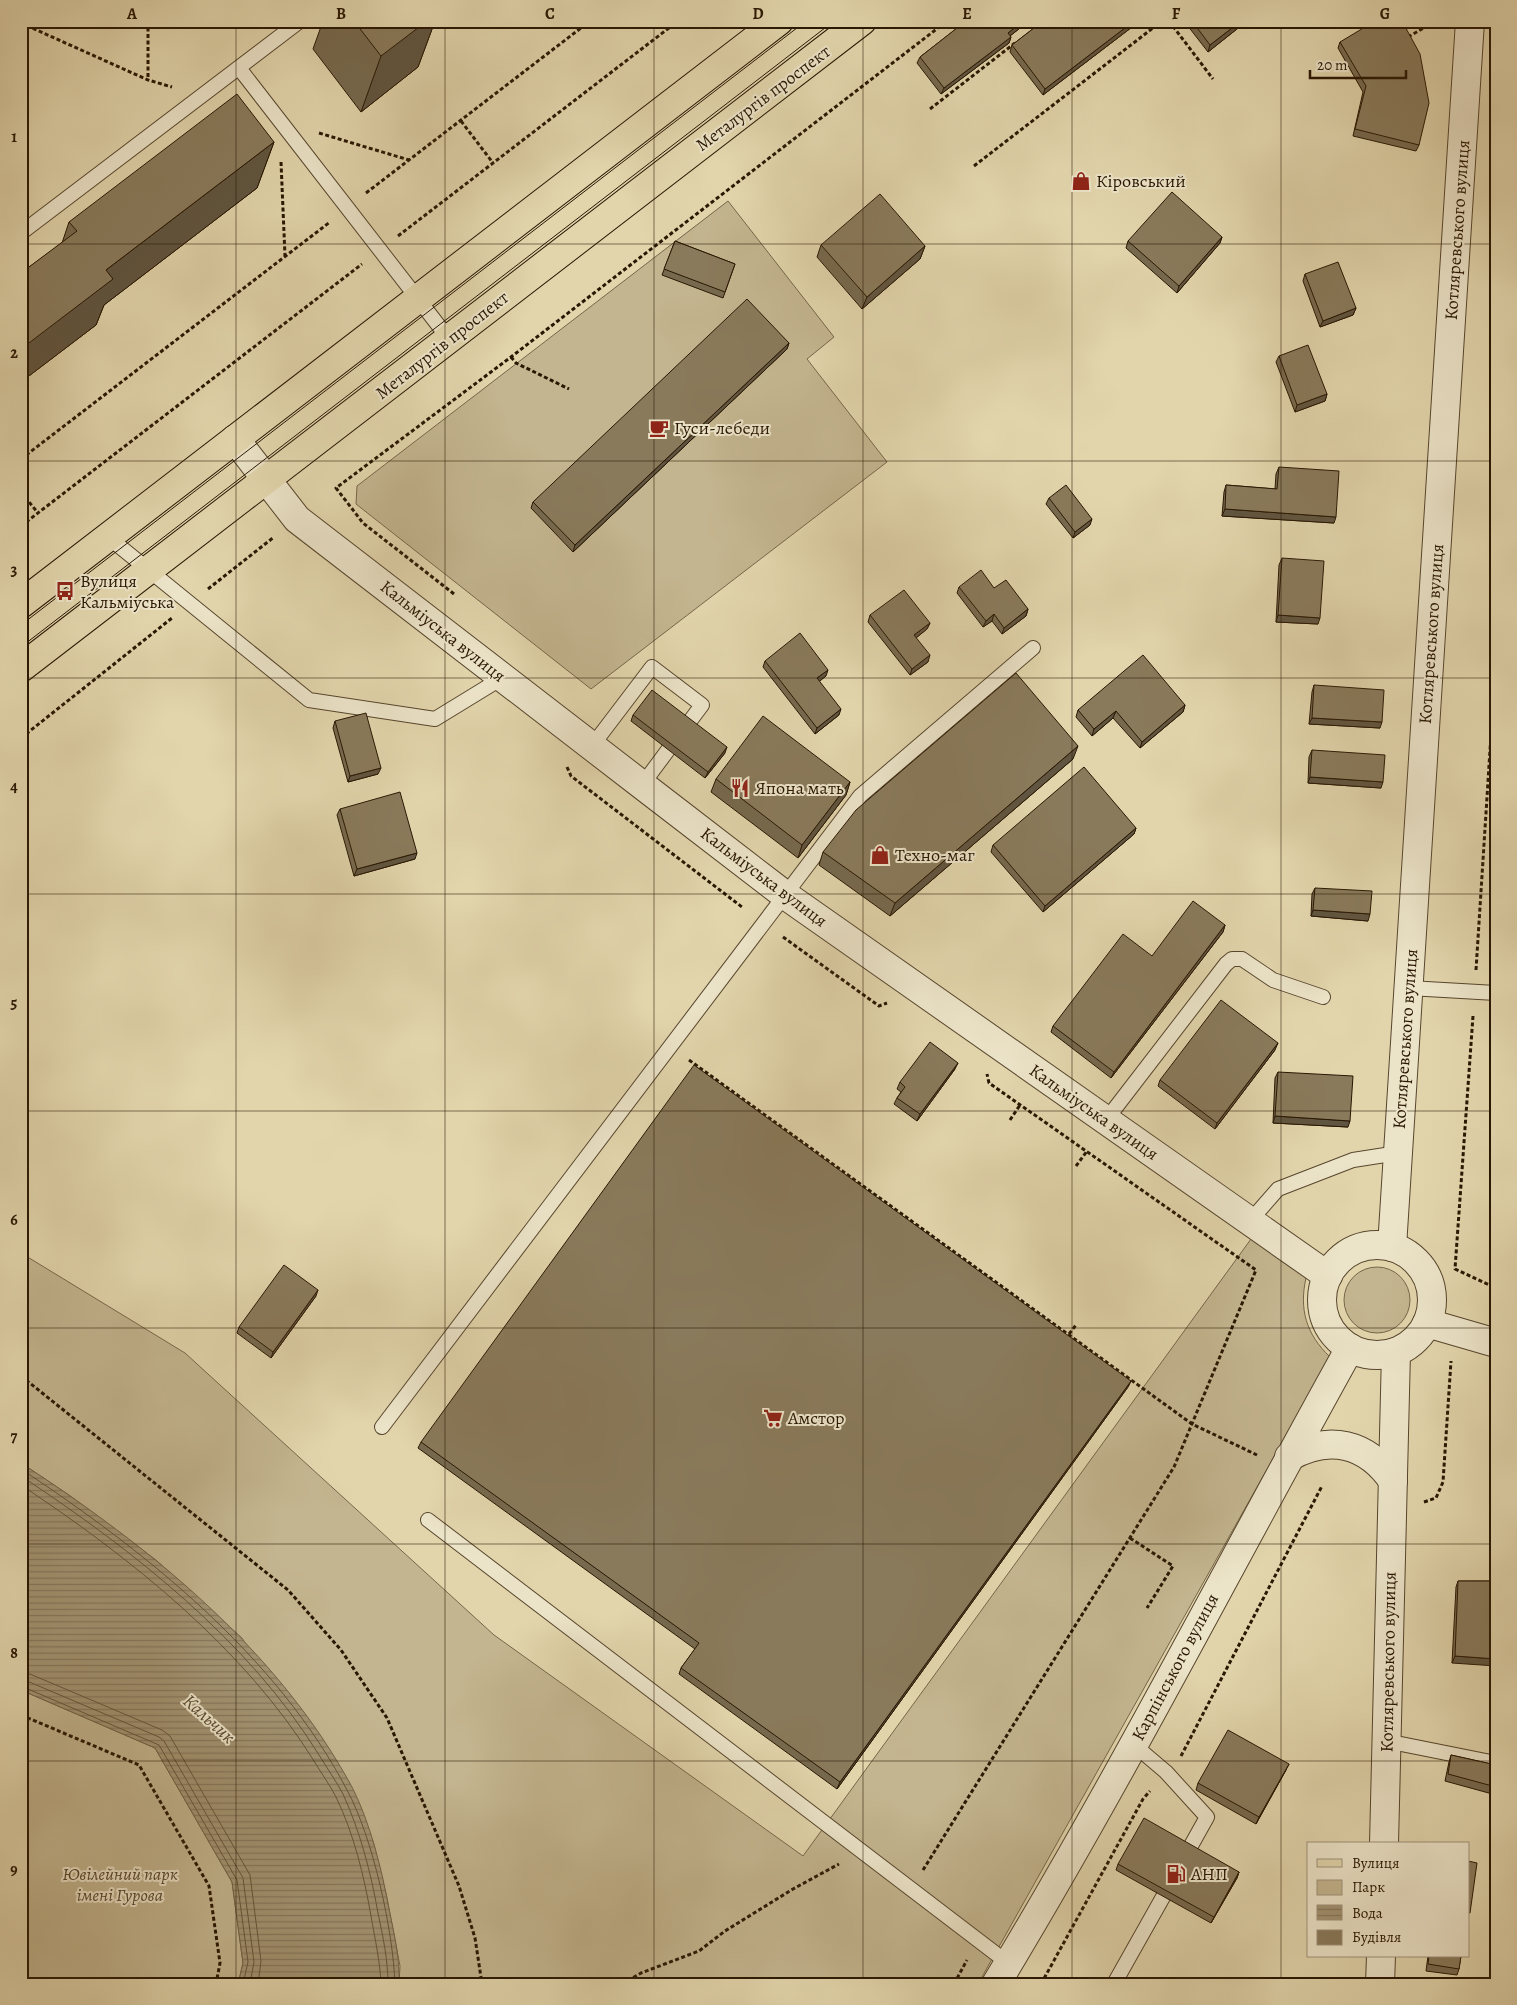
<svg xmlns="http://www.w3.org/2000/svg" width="1517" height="2005" viewBox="0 0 1517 2005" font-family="Alegreya,serif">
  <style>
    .green { fill: #c3b58f; stroke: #766649 }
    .water { fill: url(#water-rules); stroke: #726246 }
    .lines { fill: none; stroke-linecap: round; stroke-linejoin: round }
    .shore { stroke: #66563b; stroke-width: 1 }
    .service-casing { stroke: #57462d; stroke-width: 16 }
    .minor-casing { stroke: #57462d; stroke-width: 30 }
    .tertiary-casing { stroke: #57462d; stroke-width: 30 }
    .primary-casing { stroke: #291703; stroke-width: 30 }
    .path { stroke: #291703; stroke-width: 3; stroke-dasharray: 4 2.5; stroke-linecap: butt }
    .service { stroke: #ece4c9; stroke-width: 14 }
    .minor { stroke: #ece4c9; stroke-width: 28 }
    .tertiary { stroke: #ece4c9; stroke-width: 28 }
    .primary { stroke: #e2d5ac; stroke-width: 28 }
    .tram { stroke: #291703; stroke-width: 1 }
    .wall { fill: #76694e; stroke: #291703 }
    .shaded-wall { fill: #605540; stroke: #291703 }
    .building { fill: #897a5b; stroke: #291703 }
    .grid { fill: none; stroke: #291703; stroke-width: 1; stroke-opacity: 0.55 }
    .labels { text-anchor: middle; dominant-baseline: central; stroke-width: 4; stroke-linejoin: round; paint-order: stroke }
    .street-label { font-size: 18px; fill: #291703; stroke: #ece4c9 }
    .poi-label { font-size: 18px; fill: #291703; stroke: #ece4c9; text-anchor: start }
    .park-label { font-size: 18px; font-style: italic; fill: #57462d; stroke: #ece4c9 }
    .water-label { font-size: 19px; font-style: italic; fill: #5a4930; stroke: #ece4c9 }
    .neatline { fill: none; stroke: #291703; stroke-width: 2 }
    .grid-label { font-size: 16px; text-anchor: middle; font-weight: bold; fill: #291703 }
  </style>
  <defs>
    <pattern id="water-rules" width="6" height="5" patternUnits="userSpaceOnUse" patternTransform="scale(1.25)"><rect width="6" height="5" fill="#a39473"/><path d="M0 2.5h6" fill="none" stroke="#85785c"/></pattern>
  </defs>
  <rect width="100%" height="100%" fill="#e2d5ac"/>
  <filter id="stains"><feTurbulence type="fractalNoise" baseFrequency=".004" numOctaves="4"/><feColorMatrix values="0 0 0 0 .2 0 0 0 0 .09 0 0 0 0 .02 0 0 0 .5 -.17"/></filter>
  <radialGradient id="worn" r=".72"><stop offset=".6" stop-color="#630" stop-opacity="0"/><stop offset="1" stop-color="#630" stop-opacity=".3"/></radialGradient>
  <g class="green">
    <path d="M728 201 834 337 807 359 887 462 591 689 356 504 357 486Z"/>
    <path d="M1251 1239 1306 1278C1299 1309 1306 1334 1330 1357L978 1984H399L400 1966 387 1898 373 1841 242 1638 156 1560 69 1495 21 1463V1253L185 1353 494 1635 803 1856Z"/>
    <circle cx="1377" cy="1300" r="33"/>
    <path d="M21 1690 155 1748 232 1882 243 1963 238 1984H21Z"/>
  </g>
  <path class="water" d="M21 1463C150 1547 277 1649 352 1787 370 1822 382 1870 389 1909 394 1934 400 1958 399 1984H238L243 1963 232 1882 155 1748 21 1690Z"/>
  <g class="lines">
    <g class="shore">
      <path d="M21 1469C145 1551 277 1656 347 1790 373 1838 393 1930 395 1984"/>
      <path d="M21 1476C133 1550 248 1640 319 1755 327 1768 336 1781 343 1794 360 1831 371 1873 378 1913 383 1937 388 1960 388 1984"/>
      <path d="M21 1485C131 1558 244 1648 314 1761 321 1773 330 1785 336 1797 354 1834 364 1876 371 1916 375 1939 380 1961 381 1984"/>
      <path d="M21 1672 30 1674 162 1730 170 1736 250 1875 261 1961 258 1984"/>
      <path d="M21 1680 27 1681 159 1737 164 1741 243 1878 254 1962 250 1984"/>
      <path d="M21 1686 159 1745 237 1880 248 1962 243 1984"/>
    </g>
    <g class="service-casing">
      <g id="service">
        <path d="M239 68 449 339"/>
        <path d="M21 233 300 21"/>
        <path d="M108 537 309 700 435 719 502 678"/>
        <path d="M592 746 652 667 702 705 687 725"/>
        <path d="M642 785 668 750"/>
        <path d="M1409 988 1496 993"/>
        <path d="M1106 1120 1226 964 1232 959H1242L1273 980 1323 997"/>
        <path d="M1250 1221 1278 1189 1353 1160 1398 1153"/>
        <path d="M382 1427 860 796 1033 648"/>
        <path d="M428 1520 1008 1963"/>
        <path d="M1386 1741 1496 1763"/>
        <path d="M1133 1744 1166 1772 1207 1817 1188 1851"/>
        <path d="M1114 1984 1163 1897"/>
      </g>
    </g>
    <g class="minor-casing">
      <g id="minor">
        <path d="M1427 1323 1496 1343"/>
        <path d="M1289 1457C1329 1434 1367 1443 1393 1481"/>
        <path d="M1384 1844 1396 1352"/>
        <path d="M1380 1984 1381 1956"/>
      </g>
    </g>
    <g class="tertiary-casing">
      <g id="tertiary">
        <path d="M235 439 297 519 642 785 785 895 1328 1276"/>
        <circle cx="1377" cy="1300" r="55"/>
        <path d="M1392 1247 1470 21"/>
        <path d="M996 1984C1122 1776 1232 1560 1350 1348"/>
      </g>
    </g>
    <g class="primary-casing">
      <g id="primary">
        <path d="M21 604 779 21"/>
        <path d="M21 668 862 21"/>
      </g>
    </g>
    <g class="path">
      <path d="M148 21V80"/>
      <path d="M1169 21 1213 79"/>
      <path d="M21 23 148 80 172 87"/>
      <path d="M1408 37 1436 21"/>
      <path d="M930 109 1015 43"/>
      <path d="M461 121 493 163"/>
      <path d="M319 133 409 160"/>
      <path d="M281 162 285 256"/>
      <path d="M974 166 1162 21"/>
      <path d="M366 193 590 21"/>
      <path d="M398 236 678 21"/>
      <path d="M511 357 516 363 569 389"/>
      <path d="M21 459 330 222"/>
      <path d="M21 492 38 513"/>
      <path d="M21 526 362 264"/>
      <path d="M208 589 274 537"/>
      <path d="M454 594 363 523 336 488 511 357 947 21"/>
      <path d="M21 738 172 618"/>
      <path d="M567 767 571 776 742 907"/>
      <path d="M783 937 879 1006 887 1003"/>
      <path d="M1476 970 1496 656"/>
      <path d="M1473 1016 1455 1269 1496 1288"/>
      <path d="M689 1060 1192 1424 1257 1455"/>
      <path d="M1010 1120 1020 1105"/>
      <path d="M1076 1166 1087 1151"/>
      <path d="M1069 1334 1076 1325"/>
      <path d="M21 1376 288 1590 341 1650 387 1718 459 1886 475 1938 482 1984"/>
      <path d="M1424 1502 1436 1498 1443 1482 1451 1361"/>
      <path d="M1130 1538 1173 1566 1147 1608"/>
      <path d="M21 1715 139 1765 209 1886 220 1963 216 1984"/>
      <path d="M1181 1756 1322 1486"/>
      <path d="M923 1870 1174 1467 1256 1270 989 1083 987 1074"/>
      <path d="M622 1984 641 1973 699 1951 725 1931 793 1889 839 1864"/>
      <path d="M954 1984 967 1960"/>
      <path d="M1041 1984 1143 1799 1150 1791"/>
    </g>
    <use href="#service" class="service"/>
    <use href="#minor" class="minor"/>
    <use href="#tertiary" class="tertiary"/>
    <use href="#primary" class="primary"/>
    <g class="tram">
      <path d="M21 625 806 21"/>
      <path d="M21 647 834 21"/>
    </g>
  </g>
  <g class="wall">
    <path d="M323 21H435L418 67 361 112 313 49Z"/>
    <path d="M966 21H1029L1010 36 1011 37 1009 43 941 94 917 63 920 57Z"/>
    <path d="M1043 21H1140L1043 95 1010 52 1012 45Z"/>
    <path d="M1184 21H1247L1208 52Z"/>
    <path d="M1340 42 1419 145 1416 151 1353 136 1363 92 1338 48Z"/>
    <path d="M274 142 257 188 104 305 96 325 21 382V273L62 243 69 222Z"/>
    <path d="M1222 237 1220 243 1177 293 1126 248 1128 241Z"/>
    <path d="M675 241 735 264 723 298 662 275Z"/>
    <path d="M821 245 925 246 920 259 862 309 817 257Z"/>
    <path d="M1305 274 1356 308 1353 315 1320 327 1303 281Z"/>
    <path d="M789 343 787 349 573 552 531 508 533 502Z"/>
    <path d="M1279 356 1327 394 1325 401 1295 412 1276 362Z"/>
    <path d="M1279 467 1334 523 1222 516 1224 492 1226 485 1275 489 1276 474Z"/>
    <path d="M1049 498 1090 525 1073 538 1046 504Z"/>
    <path d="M1282 558 1318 624 1276 622 1279 565Z"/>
    <path d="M959 587 994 588 1028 609 1026 616 1002 634 992 621 983 627 957 593Z"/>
    <path d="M870 615 930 623 927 629 916 638 928 662 910 675 868 622Z"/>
    <path d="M765 661 826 676 819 681 839 715 815 734 763 667Z"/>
    <path d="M1314 685 1380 728 1309 724 1312 692Z"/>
    <path d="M1185 705 1183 712 1140 748 1113 718 1092 736 1076 717 1078 710Z"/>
    <path d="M633 715 725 753 705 778 631 721Z"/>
    <path d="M335 721 378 774 348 782 333 728Z"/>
    <path d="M1312 750 1381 788 1308 783 1309 757Z"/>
    <path d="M1073 759 890 916 819 865 823 852Z"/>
    <path d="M716 779 850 782 846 795 798 858 711 792Z"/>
    <path d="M340 809 415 859 354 876 337 815Z"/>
    <path d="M1136 828 1134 834 1043 912 991 852 993 845Z"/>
    <path d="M1315 888 1368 921 1311 916 1312 894Z"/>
    <path d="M1225 925 1223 932 1111 1078 1051 1032 1053 1026 1152 956Z"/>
    <path d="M1275 1050 1215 1129 1158 1086 1160 1080Z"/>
    <path d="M955 1069 917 1121 894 1104 897 1098 901 1092 897 1089 900 1082Z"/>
    <path d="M1278 1072 1348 1127 1273 1123 1275 1078Z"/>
    <path d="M316 1296 271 1358 237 1333 239 1327Z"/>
    <path d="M1131 1381 1128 1387 837 1789 679 1674 681 1668 695 1649 418 1448 421 1442Z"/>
    <path d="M1458 1581H1496L1452 1663 1456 1587Z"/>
    <path d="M1451 1755 1496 1765V1795L1445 1781 1449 1762Z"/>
    <path d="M1286 1770 1256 1824 1196 1790 1198 1783Z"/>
    <path d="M1118 1864 1239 1872 1237 1878 1211 1923 1116 1870Z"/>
    <path d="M1428 1956H1461L1459 1969 1457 1975 1426 1971Z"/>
  </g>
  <g class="shaded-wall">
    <path d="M409 21H435L418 67 361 112 381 56Z"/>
    <path d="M1023 21H1029L1006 39 1008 33Z"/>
    <path d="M1134 21H1140L1043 95 1045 89Z"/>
    <path d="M1241 21H1247L1208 52 1210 45Z"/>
    <path d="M1011 37 1009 43 941 94 944 88Z"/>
    <path d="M274 142 257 188 104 305 96 325 21 382V349L106 270Z"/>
    <path d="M1222 237 1220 243 1177 293 1179 286Z"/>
    <path d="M925 246 920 259 862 309 867 297Z"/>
    <path d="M1356 308 1353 315 1320 327 1323 321Z"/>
    <path d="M789 343 787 349 573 552 575 545Z"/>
    <path d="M1327 394 1325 401 1295 412 1297 405Z"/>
    <path d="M1225 509 1336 517 1334 523 1222 516Z"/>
    <path d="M1092 519 1090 525 1073 538 1075 532Z"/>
    <path d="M1028 609 1026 616 1002 634 1004 628Z"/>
    <path d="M994 614 992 621 983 627 986 621Z"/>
    <path d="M1278 615 1320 618 1318 624 1276 622Z"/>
    <path d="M930 623 927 629 912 641 914 635Z"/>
    <path d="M930 655 928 662 910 675 912 669Z"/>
    <path d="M828 670 826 676 815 685 817 678Z"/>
    <path d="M1185 705 1183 712 1140 748 1142 742Z"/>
    <path d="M841 709 839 715 815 734 817 728Z"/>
    <path d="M1116 711 1113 718 1092 736 1094 729Z"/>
    <path d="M1312 718 1382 722 1380 728 1309 724Z"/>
    <path d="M1078 746 1073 759 890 916 895 903Z"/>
    <path d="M727 747 725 753 705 778 708 772Z"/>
    <path d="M381 768 378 774 348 782 350 776Z"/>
    <path d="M1310 777 1383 782 1381 788 1308 783Z"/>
    <path d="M850 782 846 795 798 858 802 845Z"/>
    <path d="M1136 828 1134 834 1043 912 1045 906Z"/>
    <path d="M417 853 415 859 354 876 357 869Z"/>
    <path d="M1313 910 1370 914 1368 921 1311 916Z"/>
    <path d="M1225 925 1223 932 1111 1078 1114 1072Z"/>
    <path d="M1278 1043 1275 1050 1215 1129 1217 1123Z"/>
    <path d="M958 1063 955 1069 917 1121 920 1114Z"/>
    <path d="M1275 1116 1350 1121 1348 1127 1273 1123Z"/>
    <path d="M318 1290 316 1296 271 1358 273 1352Z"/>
    <path d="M1131 1381 1128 1387 837 1789 840 1782Z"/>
    <path d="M1455 1656 1496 1659V1666L1452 1663Z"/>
    <path d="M1289 1764 1286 1770 1256 1824 1259 1817Z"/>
    <path d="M1239 1872 1237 1878 1211 1923 1214 1917Z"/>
  </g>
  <g class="building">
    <path d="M354 21H427L381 56Z"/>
    <path d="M966 21H1023L1008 33 1011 37 944 88 920 57Z"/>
    <path d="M1043 21H1134L1045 89 1012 45Z"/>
    <path d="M1192 21H1241L1210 45Z"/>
    <path d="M1375 21H1402L1420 54 1429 103 1419 145 1355 129 1366 86 1340 42Z"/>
    <path d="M237 94 274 142 106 270 113 279 21 349V273L77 231 69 222Z"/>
    <path d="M1172 192 1222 237 1179 286 1128 241Z"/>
    <path d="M880 194 925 246 867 297 821 245Z"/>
    <path d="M675 241 735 264 725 292 664 269Z"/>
    <path d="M1338 262 1356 308 1323 321 1305 274Z"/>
    <path d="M747 299 789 343 575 545 533 502Z"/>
    <path d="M1308 345 1327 394 1297 405 1279 356Z"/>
    <path d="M1279 467 1339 471 1336 517 1225 509 1226 485 1277 489Z"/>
    <path d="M1066 485 1092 519 1075 532 1049 498Z"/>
    <path d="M1282 558 1324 561 1320 618 1278 615Z"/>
    <path d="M981 570 994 588 1006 580 1028 609 1004 628 994 614 986 621 959 587Z"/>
    <path d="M904 590 930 623 914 635 930 655 912 669 870 615Z"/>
    <path d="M800 633 828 670 817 678 841 709 817 728 765 661Z"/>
    <path d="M1143 655 1185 705 1142 742 1116 711 1094 729 1078 710Z"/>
    <path d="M1016 673 1078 746 895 903 823 852 856 810Z"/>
    <path d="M1314 685 1384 690 1382 722 1312 718Z"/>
    <path d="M652 690 727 747 708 772 633 715Z"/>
    <path d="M366 713 381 768 350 776 335 721Z"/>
    <path d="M763 716 850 782 802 845 716 779Z"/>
    <path d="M1312 750 1385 755 1383 782 1310 777Z"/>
    <path d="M1084 767 1136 828 1045 906 993 845Z"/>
    <path d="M400 792 417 853 357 869 340 809Z"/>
    <path d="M1315 888 1372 891 1370 914 1313 910Z"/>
    <path d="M1193 901 1225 925 1114 1072 1053 1026 1123 934 1152 956Z"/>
    <path d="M1221 1000 1278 1043 1217 1123 1160 1080Z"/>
    <path d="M930 1042 958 1063 920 1114 897 1098 905 1087 900 1082Z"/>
    <path d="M694 1065 1131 1381 840 1782 681 1668 699 1643 421 1442Z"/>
    <path d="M1278 1072 1353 1076 1350 1121 1275 1116Z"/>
    <path d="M284 1265 318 1290 273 1352 239 1327Z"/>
    <path d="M1458 1581H1496V1659L1455 1656Z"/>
    <path d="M1228 1730 1289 1764 1259 1817 1198 1783Z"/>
    <path d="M1451 1755 1496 1765V1787L1448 1774Z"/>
    <path d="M1144 1818 1239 1872 1214 1917 1118 1864Z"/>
    <path d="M1468 1861 1477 1863 1470 1913H1468Z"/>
    <path d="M1429 1956H1461L1459 1969 1428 1964Z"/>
  </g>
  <path class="grid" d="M236 21V1984M445 21V1984M654 21V1984M863 21V1984M1072 21V1984M1281 21V1984M21 244H1496M21 461H1496M21 678H1496M21 894H1496M21 1111H1496M21 1328H1496M21 1544H1496M21 1761H1496"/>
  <defs>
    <g id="shop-bare" transform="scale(1.5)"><path d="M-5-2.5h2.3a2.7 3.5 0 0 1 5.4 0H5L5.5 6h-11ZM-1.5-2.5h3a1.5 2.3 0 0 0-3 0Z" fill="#8f2418" stroke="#ece4c9" stroke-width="2.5" paint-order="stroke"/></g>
    <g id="cafe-bare" transform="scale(1.5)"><path d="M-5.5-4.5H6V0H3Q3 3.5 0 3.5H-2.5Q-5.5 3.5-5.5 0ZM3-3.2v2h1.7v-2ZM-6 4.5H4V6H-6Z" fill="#8f2418" stroke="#ece4c9" stroke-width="2.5" paint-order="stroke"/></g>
    <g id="bus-bare" transform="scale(1.5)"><path d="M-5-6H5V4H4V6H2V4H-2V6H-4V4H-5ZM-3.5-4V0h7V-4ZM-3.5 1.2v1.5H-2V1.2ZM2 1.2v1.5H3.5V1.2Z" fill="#8f2418" stroke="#ece4c9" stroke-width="2.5" paint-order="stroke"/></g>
    <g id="restaurant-bare" transform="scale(1.5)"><path d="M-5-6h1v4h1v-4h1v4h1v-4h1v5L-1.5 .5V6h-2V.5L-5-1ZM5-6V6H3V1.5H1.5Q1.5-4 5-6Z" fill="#8f2418" stroke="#ece4c9" stroke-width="2.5" paint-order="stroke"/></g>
    <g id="supermarket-bare" transform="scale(1.5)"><path d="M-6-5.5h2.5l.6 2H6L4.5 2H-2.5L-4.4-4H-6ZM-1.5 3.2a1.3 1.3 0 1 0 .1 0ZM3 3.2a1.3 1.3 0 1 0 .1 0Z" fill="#8f2418" stroke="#ece4c9" stroke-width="2.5" paint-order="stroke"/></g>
    <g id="fuel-bare" transform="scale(1.5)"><path d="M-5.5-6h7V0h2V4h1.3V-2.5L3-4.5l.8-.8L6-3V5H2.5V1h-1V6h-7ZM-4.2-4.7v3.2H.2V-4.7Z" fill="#8f2418" stroke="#ece4c9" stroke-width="2.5" paint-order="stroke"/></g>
  </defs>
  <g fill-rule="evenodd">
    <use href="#shop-bare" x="1081" y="181"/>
    <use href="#cafe-bare" x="659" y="428"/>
    <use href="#bus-bare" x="65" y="591"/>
    <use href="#restaurant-bare" x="740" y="788"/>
    <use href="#shop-bare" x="880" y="855"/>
    <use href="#supermarket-bare" x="773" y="1418"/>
    <use href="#fuel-bare" x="1176" y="1874"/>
  </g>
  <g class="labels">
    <g class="street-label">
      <text transform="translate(763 98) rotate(-37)">Металургів проспект</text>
      <text transform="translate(1457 230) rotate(-86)">Котляревського вулиця</text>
      <text transform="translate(442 345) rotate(-38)">Металургів проспект</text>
      <text transform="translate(443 631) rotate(38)">Кальміуська вулиця</text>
      <text transform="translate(1431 634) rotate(-86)">Котляревського вулиця</text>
      <text transform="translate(764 877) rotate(37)">Кальміуська вулиця</text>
      <text transform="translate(1405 1039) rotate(-86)">Котляревського вулиця</text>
      <text transform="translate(1094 1112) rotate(35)">Кальміуська вулиця</text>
      <text transform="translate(1388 1662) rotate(-89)">Котляревського вулиця</text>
      <text transform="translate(1175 1667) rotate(-62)">Карпінського вулиця</text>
    </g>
    <g class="poi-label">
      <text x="1096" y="181">Кіровський</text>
      <text x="674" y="428">Гуси-лебеди</text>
      <text x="80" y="581">Вулиця<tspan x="80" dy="21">Кальміуська</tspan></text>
      <text x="755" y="788">Япона мать</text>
      <text x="895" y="855">Техно-маг</text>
      <text x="788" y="1418">Амстор</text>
      <text x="1191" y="1874">АНП</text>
    </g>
    <g class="park-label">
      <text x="120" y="1874">Ювілейний парк<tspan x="120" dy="21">імені Гурова</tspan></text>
    </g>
    <g class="water-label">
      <text transform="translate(209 1719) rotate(42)">Кальчик</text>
    </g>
  </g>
  <rect width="1517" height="2005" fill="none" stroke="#e2d5ac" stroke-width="55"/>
  <rect x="1307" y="1842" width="162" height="115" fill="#ece4c9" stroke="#9e927a"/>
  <rect x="1317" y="1859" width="25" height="8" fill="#e2d5ac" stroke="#9e927a"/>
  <text x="1352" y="1868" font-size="15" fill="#291703">Вулиця</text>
  <rect x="1317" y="1880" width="25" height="15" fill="#c3b58f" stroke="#9e927a"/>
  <text x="1352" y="1892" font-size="15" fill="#291703">Парк</text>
  <rect x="1317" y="1905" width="25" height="15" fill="url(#water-rules)" stroke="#9e927a"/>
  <text x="1352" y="1918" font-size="15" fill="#291703">Вода</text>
  <rect x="1317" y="1930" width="25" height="15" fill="#897a5b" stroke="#9e927a"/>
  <text x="1352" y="1942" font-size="15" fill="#291703">Будівля</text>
  <path d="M1310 70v8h96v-8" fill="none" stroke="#291703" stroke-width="2.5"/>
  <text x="1317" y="70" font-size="15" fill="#291703" stroke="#ece4c9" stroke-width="4" paint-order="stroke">20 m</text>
  <rect x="28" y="28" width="1462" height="1950" class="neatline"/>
  <g class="grid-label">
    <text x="132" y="19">A</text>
    <text x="341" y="19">B</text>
    <text x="550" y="19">C</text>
    <text x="758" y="19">D</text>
    <text x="967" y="19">E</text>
    <text x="1176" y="19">F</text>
    <text x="1385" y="19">G</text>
    <text x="14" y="142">1</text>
    <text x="14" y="358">2</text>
    <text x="14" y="575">3</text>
    <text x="14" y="792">4</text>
    <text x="14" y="1008">5</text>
    <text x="14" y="1225">6</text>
    <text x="14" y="1442">7</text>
    <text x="14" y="1658">8</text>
    <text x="14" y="1875">9</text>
  </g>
  <rect width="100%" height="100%" filter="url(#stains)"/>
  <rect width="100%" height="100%" fill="url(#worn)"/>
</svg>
